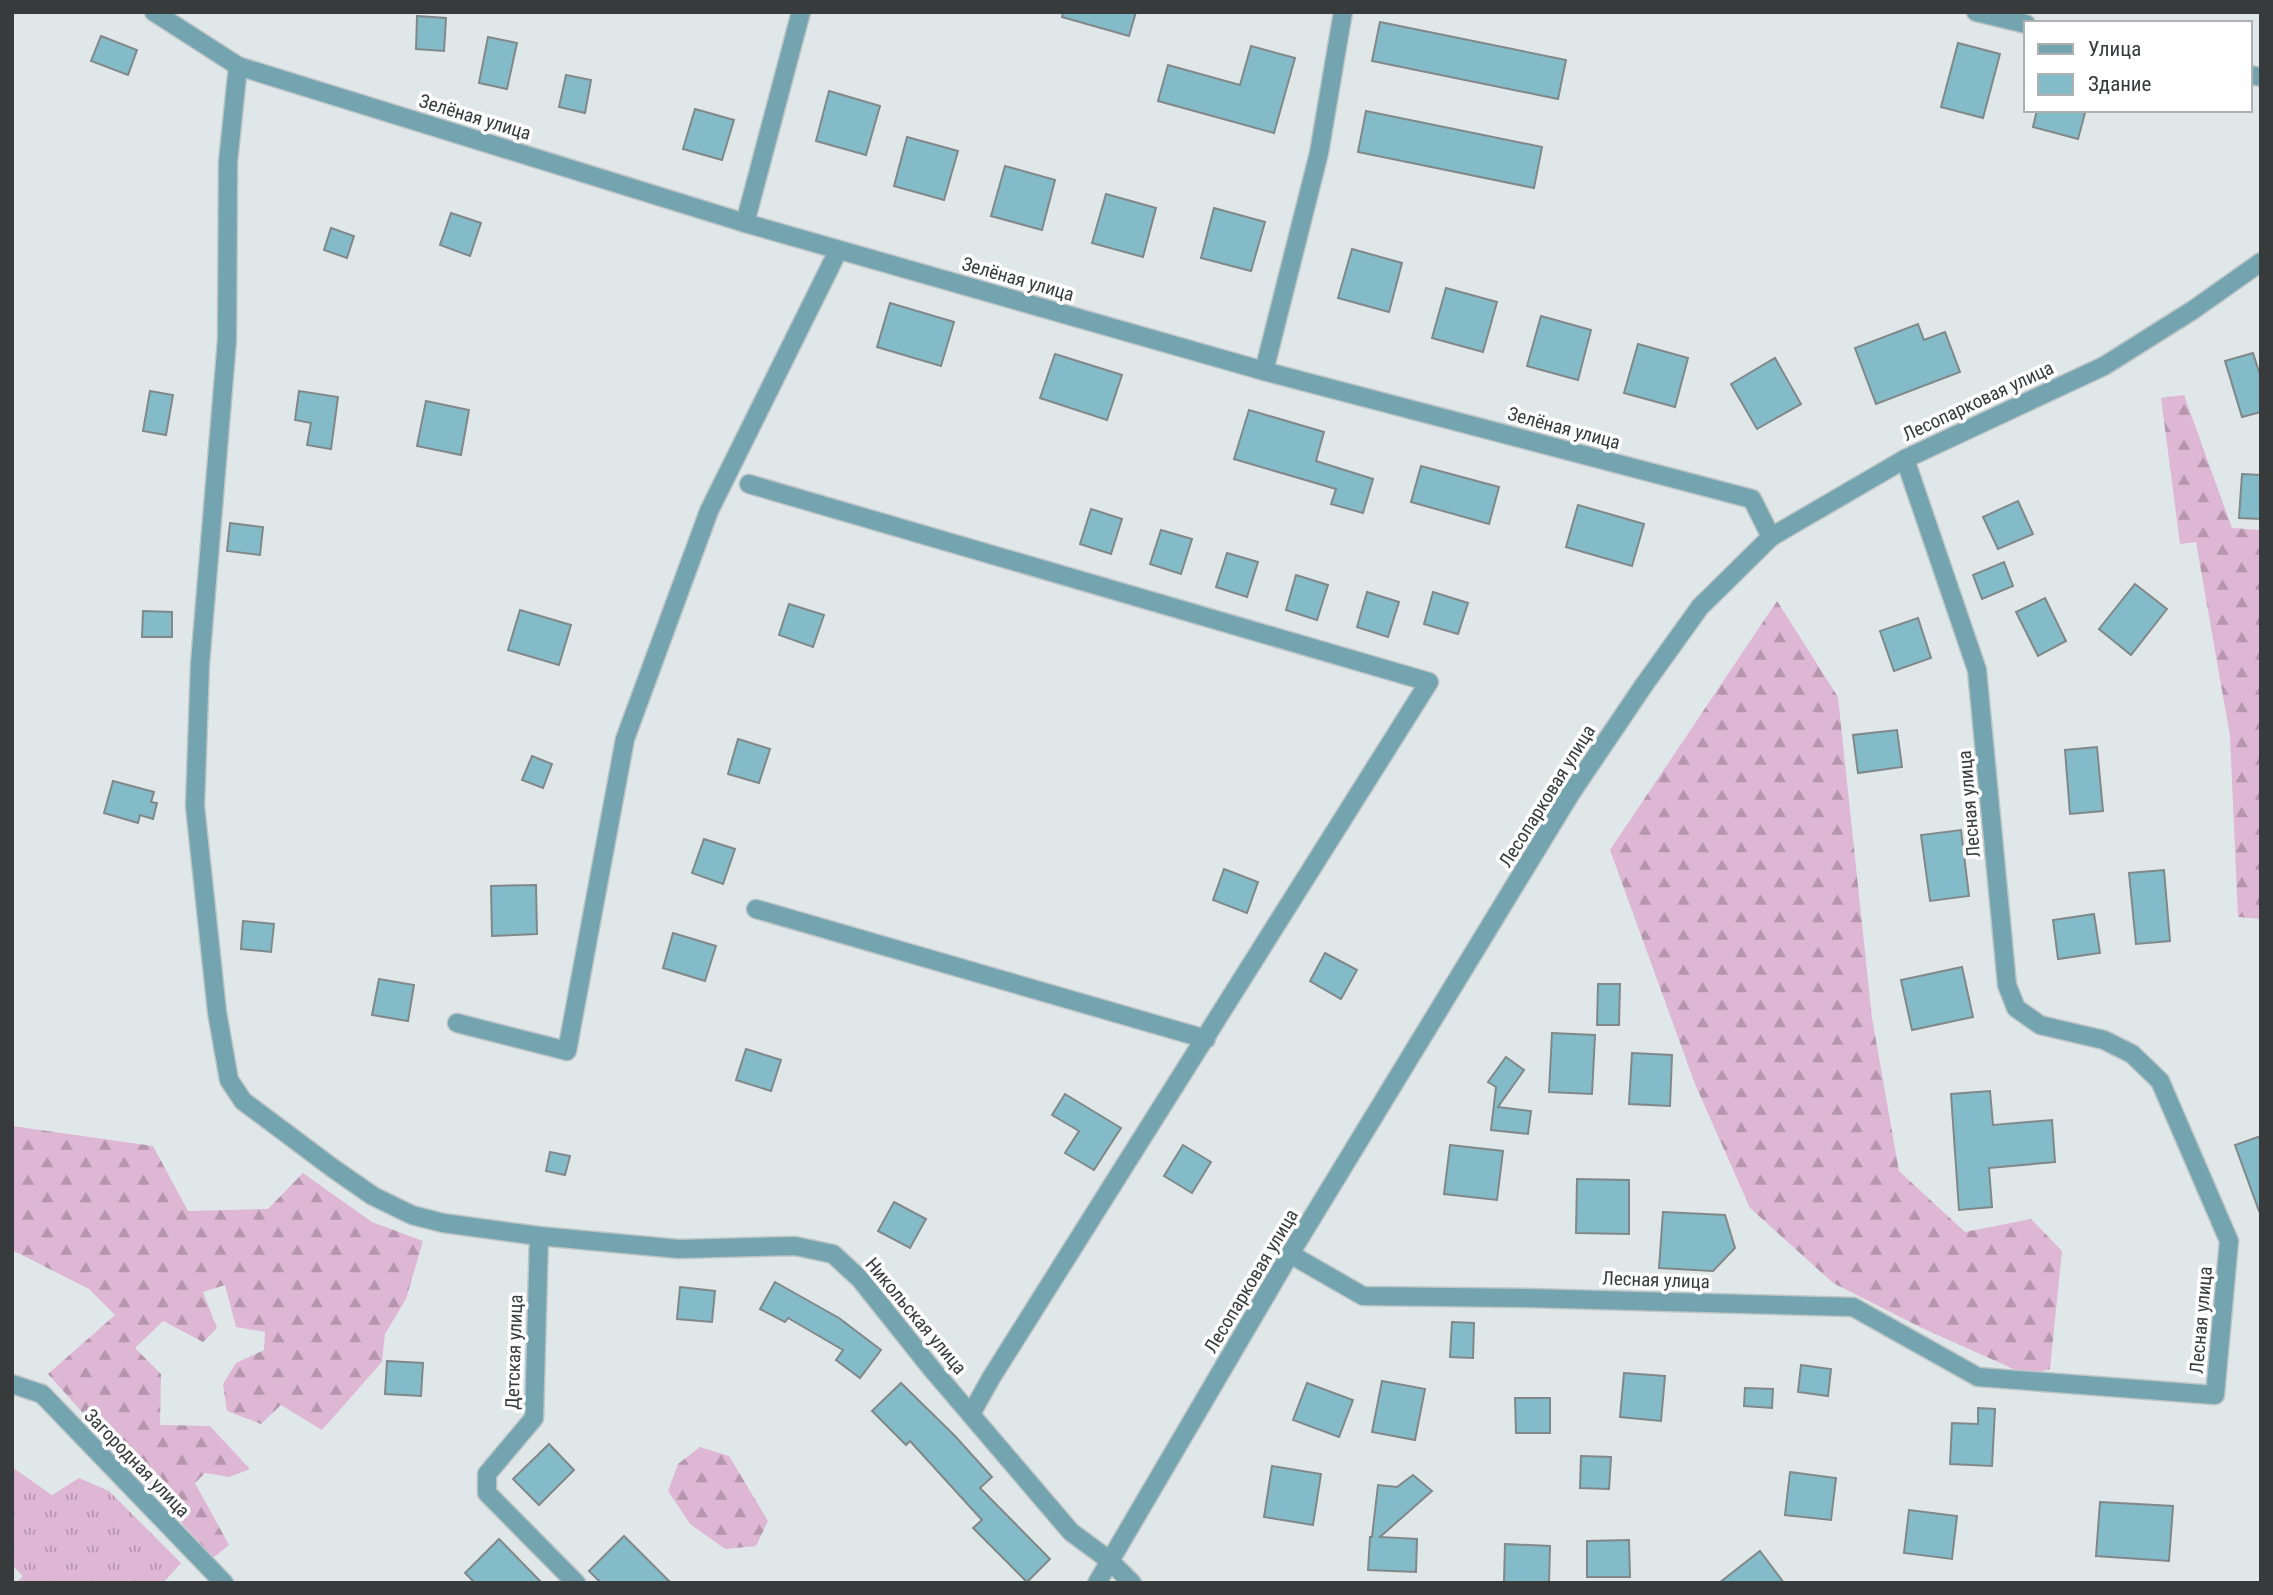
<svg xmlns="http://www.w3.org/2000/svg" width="2273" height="1595" viewBox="0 0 2273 1595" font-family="'Roboto Condensed',sans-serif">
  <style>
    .grass { fill: url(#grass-tufts) }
    .forest { fill: url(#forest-firs) }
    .building { fill: #84bbc9; stroke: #818889; stroke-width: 2 }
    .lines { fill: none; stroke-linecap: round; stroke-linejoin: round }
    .minor-casing { stroke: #bec5c6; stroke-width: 21 }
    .minor { stroke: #74a4b0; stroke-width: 18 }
    .labels { text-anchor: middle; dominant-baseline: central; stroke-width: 7; stroke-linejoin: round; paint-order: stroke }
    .street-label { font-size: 19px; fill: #383b3c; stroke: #fff }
  </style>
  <defs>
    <pattern id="grass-tufts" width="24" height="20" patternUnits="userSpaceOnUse" patternTransform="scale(1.75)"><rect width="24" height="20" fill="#deb7d4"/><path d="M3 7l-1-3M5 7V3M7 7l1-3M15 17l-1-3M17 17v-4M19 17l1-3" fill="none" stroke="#b596ad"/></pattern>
    <pattern id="forest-firs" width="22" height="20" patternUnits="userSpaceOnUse" patternTransform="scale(1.75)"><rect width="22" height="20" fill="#deb7d4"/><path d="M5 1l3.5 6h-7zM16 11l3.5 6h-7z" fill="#b596ad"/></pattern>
  </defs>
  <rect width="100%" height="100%" fill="#e0e7e9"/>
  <path class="grass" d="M12 1467 52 1495 79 1478 109 1491 181 1563 163 1583H16L23 1576 12 1565Z"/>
  <g class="forest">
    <path d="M2184 395 2232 528 2261 530V919L2238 917 2230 736 2196 542 2180 544 2161 398Z"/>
    <path d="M1777 601 1838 697 1872 1018 1899 1171 1965 1232 2031 1219 2062 1251 2050 1369 2027 1375 1924 1329 1833 1283 1750 1208 1695 1084 1610 850Z"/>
    <path d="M12 1126 153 1146 188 1211 268 1209 303 1173 372 1222 423 1241 406 1299 385 1334 382 1362 322 1430 281 1405 261 1424 227 1411 223 1384 236 1363 264 1350 265 1332 236 1327 225 1285 203 1292 217 1328 203 1342 163 1321 135 1348 161 1374 160 1425 210 1426 250 1469 229 1477 205 1473 195 1483 229 1545 213 1558 48 1374 115 1315 89 1289 12 1250Z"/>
    <path d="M700 1447 729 1456 768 1521 756 1546 725 1549 690 1524 668 1491 678 1464Z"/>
  </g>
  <g class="building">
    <path d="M1063 12H1136L1129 36 1062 17Z"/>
    <path d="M417 16 446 18 444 51 416 49Z"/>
    <path d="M1380 22 1566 60 1558 99 1372 61Z"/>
    <path d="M101 36 137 50 128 75 91 61Z"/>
    <path d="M488 37 517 43 507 89 479 83Z"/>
    <path d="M1958 43 2000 54 1983 118 1941 107Z"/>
    <path d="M1251 46 1295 58 1274 133 1158 101 1168 65 1240 85Z"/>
    <path d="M566 75 591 80 585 113 559 107Z"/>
    <path d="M829 91 880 106 866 155 816 141Z"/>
    <path d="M695 109 734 120 722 160 683 149Z"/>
    <path d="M2037 110H2075L2085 113 2078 139 2033 127Z"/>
    <path d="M1366 111 1542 147 1534 188 1358 152Z"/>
    <path d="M907 137 958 151 944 200 894 186Z"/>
    <path d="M1005 166 1055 180 1042 230 991 216Z"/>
    <path d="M1106 194 1156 208 1143 257 1092 243Z"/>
    <path d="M1214 208 1265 222 1251 271 1201 258Z"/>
    <path d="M451 213 481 223 470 256 440 245Z"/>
    <path d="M331 228 354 236 347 258 324 250Z"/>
    <path d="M1352 249 1402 263 1389 312 1338 298Z"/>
    <path d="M1446 288 1497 302 1483 352 1432 338Z"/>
    <path d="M890 303 954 322 941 366 877 347Z"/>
    <path d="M1541 316 1591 330 1578 380 1527 366Z"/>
    <path d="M1918 324 1924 340 1945 332 1960 372 1876 404 1855 348Z"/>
    <path d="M1638 344 1688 358 1675 407 1624 393Z"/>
    <path d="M2253 353 2261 378V412L2242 417 2225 361Z"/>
    <path d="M1055 354 1122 375 1107 420 1040 398Z"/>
    <path d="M1775 358 1801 404 1757 429 1731 384Z"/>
    <path d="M150 391 173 395 166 435 143 431Z"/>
    <path d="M299 391 338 397 331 449 307 445 311 423 295 420Z"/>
    <path d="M426 401 469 410 461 455 417 446Z"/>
    <path d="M1249 410 1324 432 1316 461 1373 479 1363 513 1331 504 1336 489 1234 459Z"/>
    <path d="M1421 466 1499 487 1489 524 1411 502Z"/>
    <path d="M2242 474 2261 475V519L2239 518Z"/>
    <path d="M2018 501 2033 534 1998 549 1983 517Z"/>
    <path d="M1578 505 1644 524 1632 566 1566 547Z"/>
    <path d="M1091 509 1122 519 1111 554 1080 544Z"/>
    <path d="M230 523 263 527 260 555 227 551Z"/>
    <path d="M1161 530 1192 539 1181 574 1150 564Z"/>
    <path d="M1227 553 1258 562 1247 597 1216 587Z"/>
    <path d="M2004 562 2013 586 1982 599 1973 575Z"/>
    <path d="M1296 575 1328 585 1317 620 1286 610Z"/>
    <path d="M2135 584 2167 609 2131 655 2099 629Z"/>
    <path d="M1367 592 1399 602 1388 637 1357 627Z"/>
    <path d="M1433 592 1468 603 1458 634 1424 624Z"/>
    <path d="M2045 598 2066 641 2038 656 2016 612Z"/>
    <path d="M789 604 824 615 813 647 779 635Z"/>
    <path d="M520 610 571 625 559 665 508 650Z"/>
    <path d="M143 611 172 612V637H142Z"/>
    <path d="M1918 618 1931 658 1894 671 1880 631Z"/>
    <path d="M1897 730 1902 767 1858 773 1853 735Z"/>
    <path d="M738 739 770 749 759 783 728 774Z"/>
    <path d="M2097 747 2103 811 2070 814 2065 750Z"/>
    <path d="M532 756 552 764 543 788 522 780Z"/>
    <path d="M113 781 154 792 151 802 157 803 153 819 140 815 138 823 104 813Z"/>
    <path d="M1961 830 1969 896 1930 901 1921 835Z"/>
    <path d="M704 839 735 849 723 884 692 873Z"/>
    <path d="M1224 869 1258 882 1247 913 1213 900Z"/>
    <path d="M2164 870 2170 941 2136 944 2129 873Z"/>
    <path d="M536 885 537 934 492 936 491 886Z"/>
    <path d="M2094 914 2100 953 2058 959 2053 920Z"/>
    <path d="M243 921 274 924 271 952 241 949Z"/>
    <path d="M673 933 716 946 705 981 663 968Z"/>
    <path d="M1325 953 1357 970 1341 999 1310 981Z"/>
    <path d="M1962 967 1973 1017 1912 1030 1901 980Z"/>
    <path d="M379 979 414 985 408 1021 372 1015Z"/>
    <path d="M1598 984H1620L1619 1025H1597Z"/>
    <path d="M1552 1033 1595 1035 1592 1094 1549 1092Z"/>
    <path d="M746 1049 781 1060 771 1091 736 1080Z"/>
    <path d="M1632 1053 1672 1055 1670 1106 1629 1104Z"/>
    <path d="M1506 1057 1524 1070 1498 1107 1531 1111 1528 1134 1491 1130 1496 1087 1488 1082Z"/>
    <path d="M1990 1091 1993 1125 2052 1120 2055 1162 1989 1168 1992 1207 1959 1210 1951 1094Z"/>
    <path d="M1065 1094 1121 1128 1094 1170 1065 1153 1079 1131 1052 1115Z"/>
    <path d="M2261 1136V1211H2259L2235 1145Z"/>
    <path d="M1183 1145 1211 1162 1192 1193 1164 1176Z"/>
    <path d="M1450 1145 1503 1151 1497 1200 1444 1194Z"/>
    <path d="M550 1152 570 1156 565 1175 546 1171Z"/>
    <path d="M1577 1179 1629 1180V1234L1576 1233Z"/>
    <path d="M894 1202 926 1219 910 1248 878 1231Z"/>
    <path d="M1663 1212 1725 1215 1735 1248 1713 1271 1659 1268Z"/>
    <path d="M775 1282 839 1318 881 1350 860 1378 836 1360 843 1350 788 1318 785 1322 760 1309Z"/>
    <path d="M680 1287 715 1291 712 1322 677 1319Z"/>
    <path d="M1452 1322 1474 1323 1473 1358 1450 1357Z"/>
    <path d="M387 1361 423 1363 421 1396 385 1394Z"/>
    <path d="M1801 1365 1831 1369 1828 1396 1798 1392Z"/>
    <path d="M1624 1373 1665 1376 1661 1421 1620 1417Z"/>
    <path d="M1382 1381 1425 1389 1415 1440 1372 1432Z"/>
    <path d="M901 1383 955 1436 992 1477 980 1488 1050 1559 1027 1582 973 1528 982 1520 910 1441 906 1445 872 1411Z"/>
    <path d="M1307 1383 1353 1400 1339 1437 1293 1420Z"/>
    <path d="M1745 1388 1773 1389 1772 1408 1744 1406Z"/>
    <path d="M1515 1398H1550V1433H1516Z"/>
    <path d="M1978 1408 1995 1409 1992 1466 1950 1464 1952 1423 1978 1424Z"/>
    <path d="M549 1444 574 1470 539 1505 513 1479Z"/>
    <path d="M1581 1456 1611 1457 1609 1489 1580 1488Z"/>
    <path d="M1272 1466 1321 1474 1313 1525 1264 1517Z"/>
    <path d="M1790 1472 1836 1478 1831 1520 1785 1515Z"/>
    <path d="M1413 1475 1432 1491 1380 1537 1417 1539 1416 1572 1368 1570 1370 1537H1372L1378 1485 1397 1487Z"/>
    <path d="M2100 1502 2173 1506 2169 1561 2096 1556Z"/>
    <path d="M1909 1510 1957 1516 1952 1559 1904 1553Z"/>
    <path d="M624 1536 671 1583H601L589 1571Z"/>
    <path d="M499 1539 542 1583H475L465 1573Z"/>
    <path d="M1629 1540 1630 1577H1587V1541Z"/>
    <path d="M1505 1544 1550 1546 1549 1583H1504Z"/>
    <path d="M1760 1551 1784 1583H1719Z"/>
  </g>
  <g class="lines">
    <g class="minor-casing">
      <g id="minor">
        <path d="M154 12 238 66 745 223 1264 371 1752 499 1771 537"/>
        <path d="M1976 12 2026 24"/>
        <path d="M238 66 228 162 227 340 200 664 195 806 217 1012 229 1080 243 1101 334 1169 373 1196 412 1215 443 1223 539 1236 679 1249 795 1246 833 1254 860 1279 931 1368 1071 1532 1109 1560 1132 1583"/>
        <path d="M2250 75 2261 77"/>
        <path d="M745 223 801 12"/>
        <path d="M1264 371 1319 153 1343 12"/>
        <path d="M749 484 1429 682 991 1378 971 1414"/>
        <path d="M756 909 1206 1039"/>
        <path d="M457 1023 567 1051 625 739 709 511 838 251"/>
        <path d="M539 1236 534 1418 487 1474V1493L576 1583"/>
        <path d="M1290 1254 1363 1296 1527 1298 1853 1307 1978 1377 2215 1395 2229 1241 2160 1081 2132 1054 2104 1040 2040 1025 2016 1008 2007 985 1977 670 1905 459"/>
        <path d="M12 1384 42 1394 224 1583"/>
        <path d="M1097 1583 1290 1254 1571 793 1644 685 1700 607 1771 537 1905 459 2104 366 2193 310 2261 262"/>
      </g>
    </g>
    <use href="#minor" class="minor"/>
  </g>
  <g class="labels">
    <g class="street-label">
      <text transform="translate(475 117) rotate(17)">Зелёная улица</text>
      <text transform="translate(1018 279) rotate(16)">Зелёная улица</text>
      <text transform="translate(1978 401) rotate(-25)">Лесопарковая улица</text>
      <text transform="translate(1564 428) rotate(15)">Зелёная улица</text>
      <text transform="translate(1547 796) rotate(-58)">Лесопарковая улица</text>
      <text transform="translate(1969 804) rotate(-95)">Лесная улица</text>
      <text transform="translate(1656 1280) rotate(2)">Лесная улица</text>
      <text transform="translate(1251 1281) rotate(-59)">Лесопарковая улица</text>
      <text transform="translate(916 1316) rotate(50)">Никольская улица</text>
      <text transform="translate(2201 1320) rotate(-85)">Лесная улица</text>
      <text transform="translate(514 1352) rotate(-88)">Детская улица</text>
      <text transform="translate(137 1463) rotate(46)">Загородная улица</text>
    </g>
  </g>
  <rect width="2273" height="1595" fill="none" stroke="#383b3c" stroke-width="28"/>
  <rect x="2024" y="21" width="228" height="91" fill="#ffffff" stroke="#afb1b1" stroke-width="2"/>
  <rect x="2038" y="44" width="35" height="10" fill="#74a4b0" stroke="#afb1b1" stroke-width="2"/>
  <text x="2088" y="56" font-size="21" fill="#383b3c">Улица</text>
  <rect x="2038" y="74" width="35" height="21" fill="#84bbc9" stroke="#afb1b1" stroke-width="2"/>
  <text x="2088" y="91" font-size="21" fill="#383b3c">Здание</text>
</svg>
